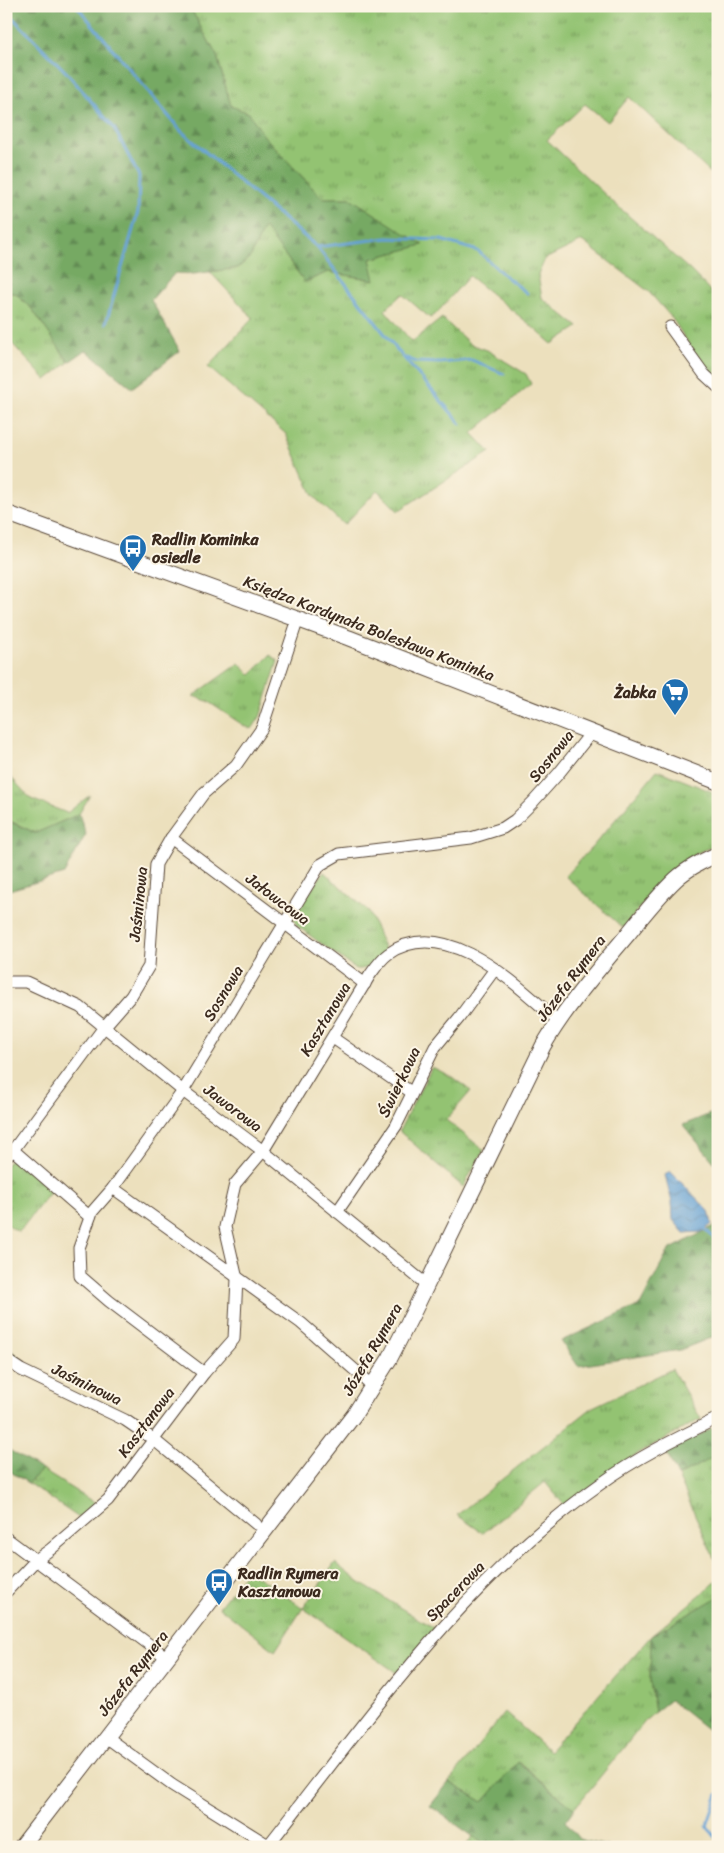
<svg xmlns="http://www.w3.org/2000/svg" width="724" height="1853" viewBox="0 0 724 1853" font-family="Sriracha,sans-serif">
  <style>
    .grass { fill: url(#grass-tufts); stroke: #677648 }
    .forest { fill: url(#forest-firs); stroke: #586a41 }
    .water { fill: url(#water-waves); stroke: #4f6579 }
    .lines { fill: none; stroke-linecap: round; stroke-linejoin: round }
    .stream { stroke: #63a0d4; stroke-width: 3 }
    .street-casing { stroke: #564536; stroke-width: 13 }
    .secondary-casing { stroke: #564536; stroke-width: 17 }
    .street { stroke: #fff; stroke-width: 11 }
    .secondary { stroke: #fff; stroke-width: 15 }
    .labels { text-anchor: middle; dominant-baseline: central; stroke-width: 4; stroke-linejoin: round; paint-order: stroke }
    .poi-label { font-size: 16px; font-weight: bold; fill: #3b2a1e; stroke: #fcf5e5; text-anchor: start }
    .street-label { font-size: 16px; fill: #3b2a1e; stroke: #fcf5e5 }
  </style>
  <defs>
    <pattern id="grass-tufts" width="24" height="20" patternUnits="userSpaceOnUse" patternTransform="scale(1.25)"><rect width="24" height="20" fill="#93c372"/><path d="M3 7l-1-3M5 7V3M7 7l1-3M15 17l-1-3M17 17v-4M19 17l1-3" fill="none" stroke="#799f5d"/></pattern>
    <pattern id="forest-firs" width="22" height="20" patternUnits="userSpaceOnUse" patternTransform="scale(1.25)"><rect width="22" height="20" fill="#76a964"/><path d="M5 1l3.5 6h-7zM16 11l3.5 6h-7z" fill="#628a52"/></pattern>
    <pattern id="water-waves" width="16" height="10" patternUnits="userSpaceOnUse" patternTransform="scale(1.25)"><rect width="16" height="10" fill="#63a0d4"/><path d="M0 5q4-4 8 0t8 0" fill="none" stroke="#5383ab"/></pattern>
  </defs>
  <rect width="100%" height="100%" fill="#fcf5e5"/>
  <filter id="ink" filterUnits="userSpaceOnUse"><feTurbulence type="fractalNoise" baseFrequency=".02" numOctaves="2"/><feDisplacementMap in="SourceGraphic" scale="10" xChannelSelector="R" yChannelSelector="G"/><feConvolveMatrix kernelMatrix="1 2 1 2 8 2 1 2 1" color-interpolation-filters="sRGB"/></filter>
  <filter id="wash" filterUnits="userSpaceOnUse"><feTurbulence type="fractalNoise" baseFrequency=".0096" numOctaves="4" result="noise"/><feDisplacementMap in="SourceGraphic" scale="20" xChannelSelector="R" yChannelSelector="G"/><feGaussianBlur stdDeviation="1.12" result="paint"/><feColorMatrix in="noise" values="0 0 0 0 0 0 0 0 0 0 0 0 0 0 0 0 0 1.4 0 .05"/><feComposite in="paint" operator="in"/></filter>
  <g filter="url(#wash)">
    <rect width="100%" height="100%" fill="#ece0bd"/>
    <g class="grass">
      <path d="M189 6H715L718 9V180L629 97 608 122 585 104 547 140 613 202 691 271 718 299V378L703 366 672 318 648 291 582 241 545 259 538 275 542 298 578 327 552 344 528 323 469 276 436 314 430 318 402 294 385 310 412 342 442 318 470 344 487 350 526 374 531 384 472 433 490 452 398 511 377 490 344 525 313 496 286 434 208 367 253 318 210 272 238 268 251 256 264 227 305 282 328 272 374 280 370 259 422 245 350 198H322L264 136 249 113 231 106 217 56Z"/>
      <path d="M6 293H15L32 309 69 362 46 380 6 337Z"/>
      <path d="M270 655 278 661 260 717 252 729 246 727 207 701 193 696 239 663 250 675Z"/>
      <path d="M657 770 718 794V844L699 852 674 867 623 928 565 876 594 845Z"/>
      <path d="M6 772 31 799 67 813 90 795 79 814 36 833 6 819Z"/>
      <path d="M324 872 369 912 385 950C376 961 371 970 356 969L297 926 294 920 300 905Z"/>
      <path d="M432 1067 452 1077 471 1091 446 1120 484 1150 463 1187 399 1131Z"/>
      <path d="M13 1156 52 1190 19 1232 6 1224V1165Z"/>
      <path d="M6 1340 12 1351 38 1373 6 1351Z"/>
      <path d="M672 1369 701 1419 637 1454 565 1506 545 1482 483 1533 457 1515 593 1407Z"/>
      <path d="M718 1455V1567L678 1476Z"/>
      <path d="M42 1470 95 1503 79 1518 28 1483Z"/>
      <path d="M335 1563 360 1583 435 1629 397 1673 303 1608 275 1651 219 1607 248 1570 303 1608Z"/>
      <path d="M718 1580V1597L651 1636 650 1682 655 1712 647 1719 574 1809 519 1762 483 1802 449 1782 505 1712 549 1751 651 1636Z"/>
      <path d="M473 1836 488 1847H465Z"/>
    </g>
    <g class="forest">
      <path d="M6 6H189L217 56 231 106 249 113 264 136 322 198H350L423 245 370 259 375 280 328 272 305 282 264 227 251 256 238 268 194 274 175 273 151 300 180 351 132 388 86 350 69 362 32 309 15 293H6Z"/>
      <path d="M79 814 86 834 64 874 6 891V822L8 821 36 833Z"/>
      <path d="M715 1112 718 1116V1167L683 1125Z"/>
      <path d="M718 1224V1335L680 1350 578 1366 561 1341 640 1305 669 1250Z"/>
      <path d="M718 1425V1455L678 1476 666 1452Z"/>
      <path d="M6 1448 42 1470 28 1483 6 1469Z"/>
      <path d="M718 1597V1736L714 1735 670 1700 655 1712 650 1682 651 1636Z"/>
      <path d="M518 1762 574 1809 565 1821 579 1839 610 1847H488L430 1806 449 1782 483 1802Z"/>
    </g>
    <path class="water" d="M670 1171 709 1211 712 1224 702 1232 684 1233 673 1220 672 1202 665 1175Z"/>
    <g class="lines">
      <g class="stream">
        <path d="M77 6 181 131 317 247 398 351 461 424"/>
        <path d="M6 11 67 73 114 128 139 176 138 212 106 323"/>
        <path d="M317 247 387 238 441 240 478 251 504 275 527 293"/>
        <path d="M406 358 416 362 440 363 472 360 504 374"/>
        <path d="M705 1229 718 1242"/>
        <path d="M718 1794 707 1826 718 1840"/>
      </g>
    </g>
  </g>
  <g filter="url(#ink)">
    <g class="lines">
      <g class="street-casing">
        <g id="street">
          <path d="M670 327 704 374 718 387"/>
          <path d="M171 838 365 984"/>
          <path d="M6 982H26L80 1007 183 1091 263 1151 427 1285"/>
          <path d="M333 1038 411 1092"/>
          <path d="M13 1150 90 1217"/>
          <path d="M6 1157 16 1146 104 1027 131 996 149 966 156 864 171 838 204 793 236 765 262 728 298 619"/>
          <path d="M113 1188 301 1323 373 1386"/>
          <path d="M337 1212 396 1126 435 1047 459 1018 495 969"/>
          <path d="M6 1360 21 1370 125 1420 153 1439 256 1524"/>
          <path d="M204 1373 109 1301 80 1276 79 1248 92 1212 113 1188 183 1091 320 865 339 854 471 838 503 828 515 820 533 802 559 773 591 733"/>
          <path d="M6 1538 166 1657"/>
          <path d="M6 1592 36 1560 51 1549 108 1500 204 1373 234 1339 237 1279 225 1227 235 1184 263 1151 370 975C375 968 381 959 388 954 446 913 517 986 558 1021"/>
          <path d="M106 1737 172 1785 268 1845"/>
          <path d="M267 1847C368 1719 464 1580 599 1485 636 1458 677 1438 718 1418"/>
        </g>
      </g>
      <g class="secondary-casing">
        <g id="secondary">
          <path d="M6 513 349 638 718 782"/>
          <path d="M21 1847 354 1415 390 1358 415 1309 543 1046C567 1005 598 970 628 934 643 915 658 896 676 879 688 868 703 861 718 854"/>
        </g>
      </g>
      <use href="#street" class="street"/>
      <use href="#secondary" class="secondary"/>
    </g>
  </g>
  <defs>
    <g id="bus-pin" transform="scale(1.4375)"><path d="M0 17L-7.5 6A9.5 9.5 0 1 1 7.5 6Z" fill="#1f6fb2" stroke="#fcf5e5"/><path d="M-5-6H5V4H4V6H2V4H-2V6H-4V4H-5ZM-3.5-4V0h7V-4ZM-3.5 1.2v1.5H-2V1.2ZM2 1.2v1.5H3.5V1.2Z" fill="#fff"/></g>
    <g id="supermarket-pin" transform="scale(1.4375)"><path d="M0 17L-7.5 6A9.5 9.5 0 1 1 7.5 6Z" fill="#1f6fb2" stroke="#fcf5e5"/><path d="M-6-5.5h2.5l.6 2H6L4.5 2H-2.5L-4.4-4H-6ZM-1.5 3.2a1.3 1.3 0 1 0 .1 0ZM3 3.2a1.3 1.3 0 1 0 .1 0Z" fill="#fff"/></g>
  </defs>
  <g fill-rule="evenodd">
    <use href="#bus-pin" x="133" y="548"/>
    <use href="#supermarket-pin" x="675" y="692"/>
    <use href="#bus-pin" x="219" y="1582"/>
  </g>
  <g class="labels">
    <g class="poi-label">
      <text x="152" y="539">Radlin Kominka<tspan x="152" dy="18">osiedle</tspan></text>
      <text x="656" y="692" text-anchor="end">Żabka</text>
      <text x="238" y="1573">Radlin Rymera<tspan x="238" dy="18">Kasztanowa</tspan></text>
    </g>
    <g class="street-label">
      <text transform="translate(369 628) rotate(21)">Księdza Kardynała Bolesława Kominka</text>
      <text transform="translate(551 756) rotate(-51)">Sosnowa</text>
      <text transform="translate(278 899) rotate(37)">Jałowcowa</text>
      <text transform="translate(138 904) rotate(-84)">Jaśminowa</text>
      <text transform="translate(571 978) rotate(-53)">Józefa Rymera</text>
      <text transform="translate(223 993) rotate(-59)">Sosnowa</text>
      <text transform="translate(325 1019) rotate(-59)">Kasztanowa</text>
      <text transform="translate(399 1082) rotate(-64)">Świerkowa</text>
      <text transform="translate(233 1108) rotate(37)">Jaworowa</text>
      <text transform="translate(372 1349) rotate(-60)">Józefa Rymera</text>
      <text transform="translate(87 1384) rotate(26)">Jaśminowa</text>
      <text transform="translate(146 1422) rotate(-53)">Kasztanowa</text>
      <text transform="translate(455 1591) rotate(-46)">Spacerowa</text>
      <text transform="translate(133 1673) rotate(-52)">Józefa Rymera</text>
    </g>
  </g>
  <rect width="724" height="1853" fill="none" stroke="#fcf5e5" stroke-width="25"/>
</svg>
